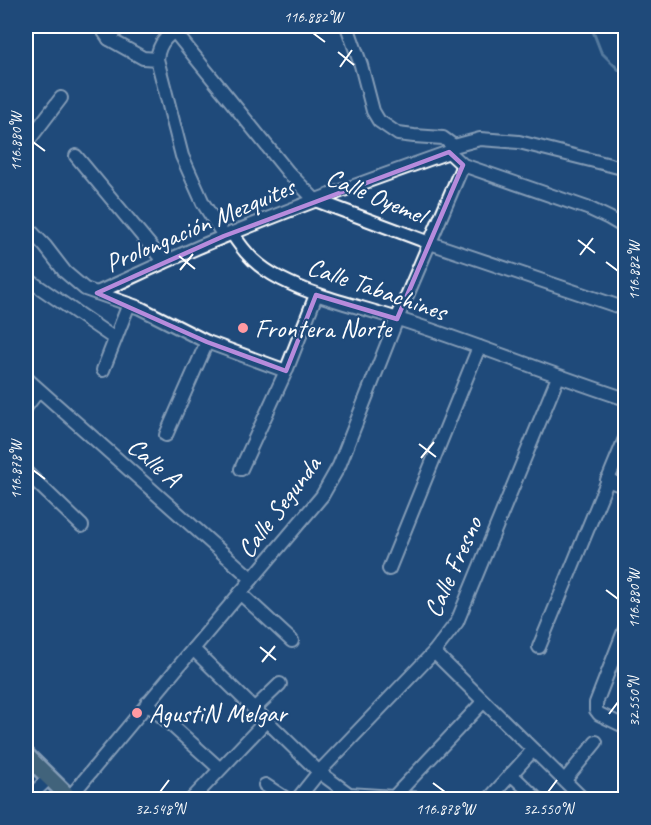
<svg xmlns="http://www.w3.org/2000/svg" width="651" height="825" viewBox="0 0 651 825" font-family="Caveat,sans-serif">
  <style>
    .lines { fill: none; stroke-linecap: round; stroke-linejoin: round }
    .stream { stroke: #98b4ca; stroke-width: 3 }
    .minor-casing { stroke: #fff; stroke-width: 16 }
    .major-casing { stroke: #fff; stroke-width: 20 }
    .minor { stroke: #1f4a7a; stroke-width: 12 }
    .major { stroke: #6a807c; stroke-width: 15 }
    .marked { fill: none; stroke: #b68bdc; stroke-width: 4.5; stroke-linejoin: round }
    .ticks { fill: none; stroke: #fff; stroke-width: 2 }
    .poi-dot { fill: #ff9aa2; stroke: #1f4a7a; stroke-width: 2 }
    .labels { text-anchor: middle; dominant-baseline: central; stroke-width: 4.5; stroke-linejoin: round; paint-order: stroke }
    .street-label { font-size: 26px; fill: #fff; stroke: #1f4a7a }
    .poi-label { font-size: 26px; fill: #fff; stroke: #1f4a7a; text-anchor: start }
    .neatline { fill: none; stroke: #fff; stroke-width: 2 }
    .ticks-label { font-size: 15px; text-anchor: middle; fill: #fff }
  </style>
  <rect width="100%" height="100%" fill="#1f4a7a"/>
  <filter id="ink" filterUnits="userSpaceOnUse"><feTurbulence type="fractalNoise" baseFrequency=".0167" numOctaves="2"/><feDisplacementMap in="SourceGraphic" scale="12" xChannelSelector="R" yChannelSelector="G"/><feConvolveMatrix kernelMatrix="1 2 1 2 8 2 1 2 1" color-interpolation-filters="sRGB"/></filter>
  <g filter="url(#ink)">
    <g class="lines">
      <path class="stream" d="M591 26 601 52 619 70 626 71"/>
      <g class="minor-casing">
        <g id="minor">
          <path d="M100 26 109 39 143 58 157 59"/>
          <path d="M183 26C169 34 159 41 157 59L182 156 203 203 224 236"/>
          <path d="M347 26 361 65 373 111 379 121 398 134 414 136 443 138 454 146"/>
          <path d="M174 31 288 172 315 200 430 243 626 309"/>
          <path d="M109 39 120 26"/>
          <path d="M26 144 61 98"/>
          <path d="M454 146 480 139 519 142 626 169"/>
          <path d="M449 152 463 165 590 209 609 218 626 228"/>
          <path d="M76 156 164 262"/>
          <path d="M26 226 45 246 65 272 85 289 140 308 207 342 286 371"/>
          <path d="M232 233C246 255 258 267 281 279 318 298 358 306 398 319 474 343 549 374 626 399"/>
          <path d="M26 278 115 339"/>
          <path d="M97 293C139 274 180 254 223 237 297 206 373 179 449 152L454 146"/>
          <path d="M103 370 129 304"/>
          <path d="M26 378 252 579"/>
          <path d="M26 407 39 390"/>
          <path d="M166 435 207 342"/>
          <path d="M241 469 286 371 316 295"/>
          <path d="M26 472 82 526"/>
          <path d="M607 480 626 487"/>
          <path d="M389 569 479 347"/>
          <path d="M240 593 292 641"/>
          <path d="M626 626 596 703V710L599 714 626 727"/>
          <path d="M539 647 626 436"/>
          <path d="M193 649 319 772 349 794 438 800"/>
          <path d="M434 652 584 800"/>
          <path d="M147 703 220 769"/>
          <path d="M254 709 280 684"/>
          <path d="M511 774 538 800"/>
          <path d="M565 780 596 742"/>
          <path d="M265 785 288 800"/>
          <path d="M70 797 193 649 322 496 339 466 397 319 463 165"/>
          <path d="M26 800 49 778"/>
          <path d="M191 800 266 721"/>
          <path d="M296 800 299 797 319 772 434 652 457 622 558 377"/>
          <path d="M391 800 483 702"/>
          <path d="M488 800 533 750"/>
        </g>
      </g>
      <g class="major-casing">
        <path id="major" d="M26 755 72 800"/>
      </g>
      <use href="#minor" class="minor"/>
      <use href="#major" class="major"/>
    </g>
  </g>
  <path d="M0 0H651V825H0ZM449 152 463 165 397 319 316 295 286 371 207 342 97 293 224 236Z" fill="#1f4a7a" fill-opacity=".55" fill-rule="evenodd"/>
  <path class="marked" d="M449 152 463 165 397 319 316 295 286 371 207 342 97 293 224 236Z"/>
  <path class="ticks" d="M313 33 325 42M338 52 354 65M340 67 352 50M33 142 45 151M578 240 595 253M580 255 593 238M179 256 195 269M606 262 618 271M180 270 193 254M419 444 436 457M421 458 434 442M33 470 45 479M606 590 618 599M260 647 276 660M262 662 275 646M609 714 618 702M433 783 445 792M160 792 169 780M548 792 557 780"/>
  <g class="poi-dot">
    <circle cx="243" cy="328" r="6"/>
    <circle cx="137" cy="713" r="6"/>
  </g>
  <g class="labels">
    <g class="street-label">
      <text transform="translate(376 196) rotate(23)">Calle Oyemel</text>
      <text transform="translate(200 225) rotate(-23)">Prolongación Mezquites</text>
      <text transform="translate(377 289) rotate(19)">Calle Tabachines</text>
      <text transform="translate(154 462) rotate(41)">Calle A</text>
      <text transform="translate(279 507) rotate(-53)">Calle Segunda</text>
      <text transform="translate(453 567) rotate(-66)">Calle Fresno</text>
    </g>
    <g class="poi-label">
      <text x="255" y="328">Frontera Norte</text>
      <text x="149" y="713">AgustiN Melgar</text>
    </g>
  </g>
  <rect width="651" height="825" fill="none" stroke="#1f4a7a" stroke-width="66"/>
  <rect x="33" y="33" width="585" height="759" class="neatline"/>
  <g class="ticks-label">
    <text x="313" y="22">116.882°W</text>
    <text transform="translate(16 142) rotate(-90)" y="5">116.880°W</text>
    <text transform="translate(634 271) rotate(-90)" y="5">116.882°W</text>
    <text transform="translate(16 470) rotate(-90)" y="5">116.878°W</text>
    <text transform="translate(634 599) rotate(-90)" y="5">116.880°W</text>
    <text transform="translate(634 702) rotate(-90)" y="5">32.550°N</text>
    <text x="160" y="814">32.548°N</text>
    <text x="445" y="814">116.878°W</text>
    <text x="548" y="814">32.550°N</text>
  </g>
</svg>
